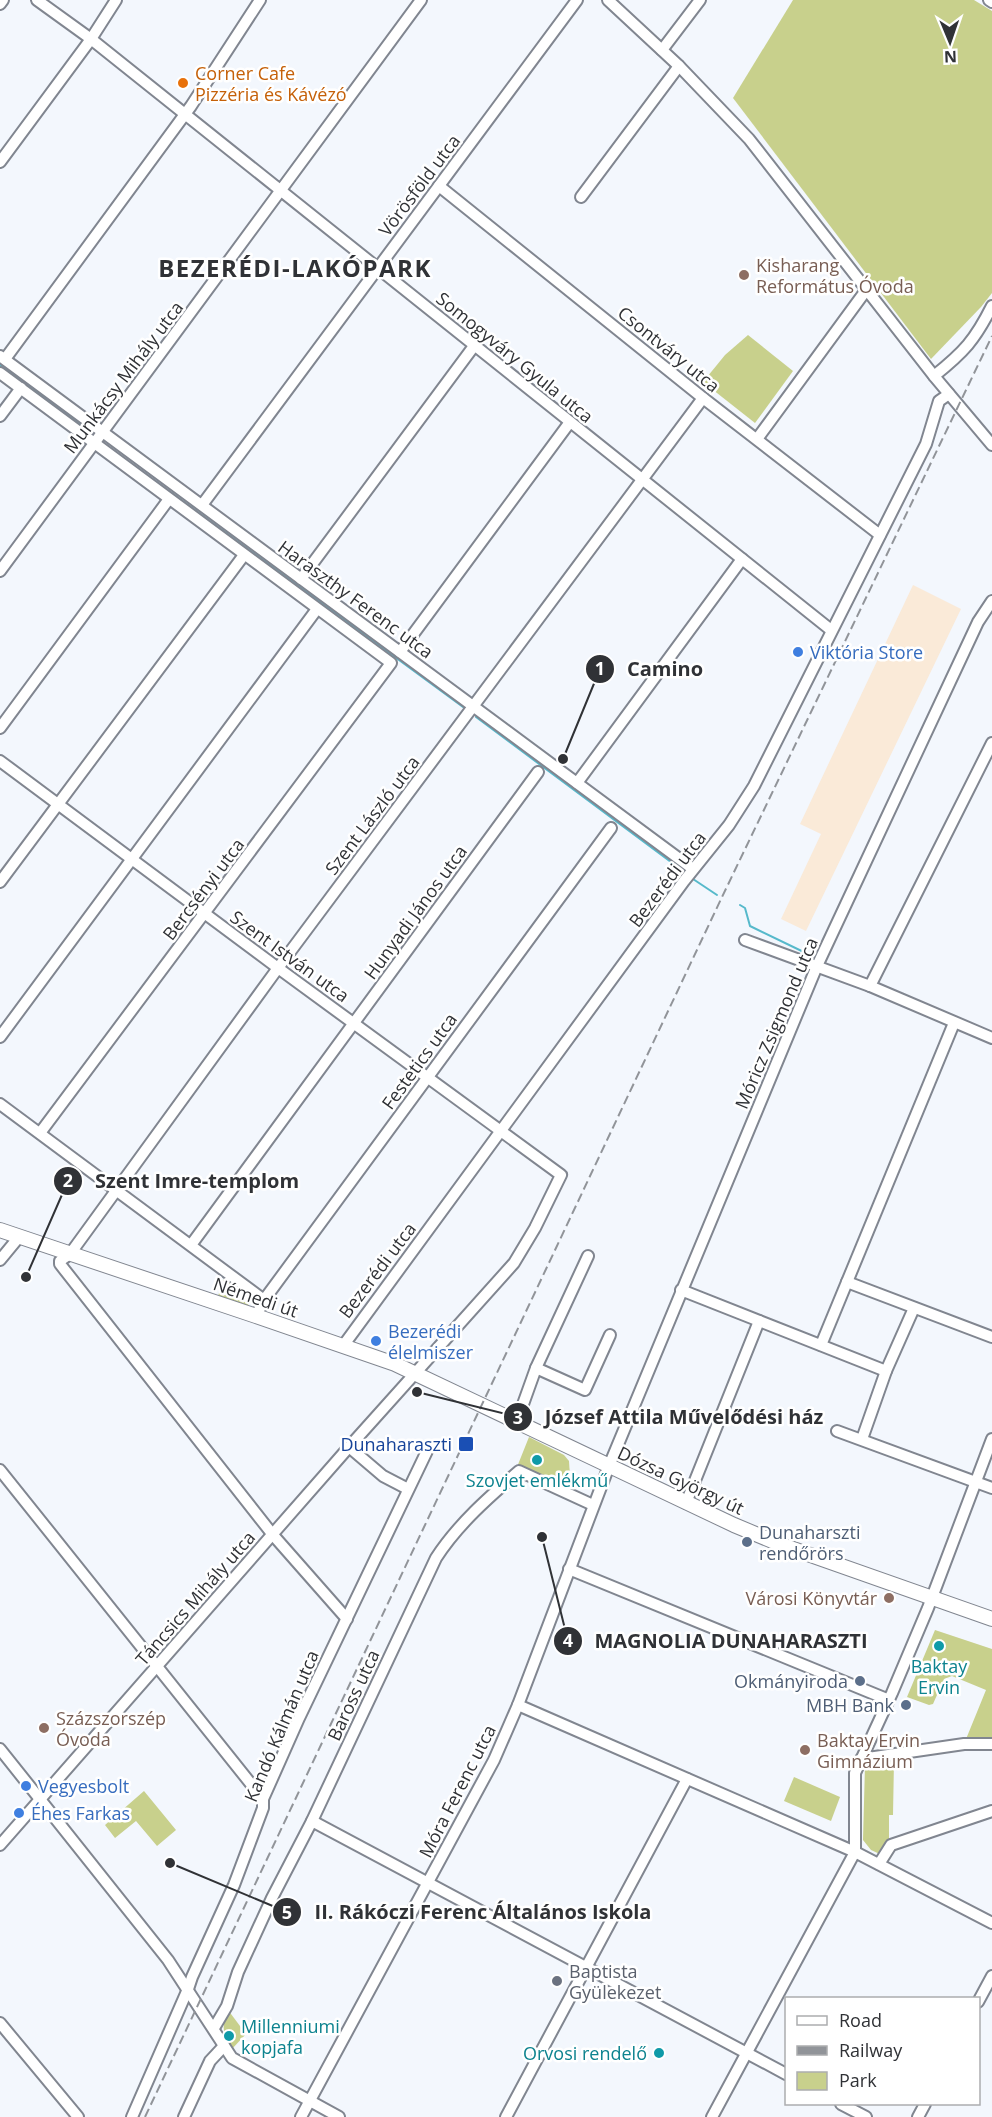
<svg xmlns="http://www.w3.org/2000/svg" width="992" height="2117" viewBox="0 0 992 2117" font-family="'Open Sans',sans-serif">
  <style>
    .commercial { fill: #faead8 }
    .green { fill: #c8d08c }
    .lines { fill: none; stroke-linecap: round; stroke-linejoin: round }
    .stream { stroke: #56b9cb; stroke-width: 2 }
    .minor-casing { stroke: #818690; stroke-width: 14 }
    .major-casing { stroke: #818690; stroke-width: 16 }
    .minor { stroke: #fff; stroke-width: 10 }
    .major { stroke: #fff; stroke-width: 14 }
    .rail { stroke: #919499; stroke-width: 2; stroke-dasharray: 9 4.5; stroke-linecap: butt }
    .food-dot { fill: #e8710a; stroke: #fff; stroke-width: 2 }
    .education-dot { fill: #8d6e63; stroke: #fff; stroke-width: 2 }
    .shop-dot { fill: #3f7fe0; stroke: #fff; stroke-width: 2 }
    .transit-dot { fill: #1a4fb4; stroke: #fff; stroke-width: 2 }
    .culture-dot { fill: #0f9aa8; stroke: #fff; stroke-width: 2 }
    .service-dot { fill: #5c6f8a; stroke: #fff; stroke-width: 2 }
    .worship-dot { fill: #6b7280; stroke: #fff; stroke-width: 2 }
    .labels { text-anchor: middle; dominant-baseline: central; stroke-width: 5; stroke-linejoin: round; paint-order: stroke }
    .food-label { font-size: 18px; fill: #c56008; stroke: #fff; text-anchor: start }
    .street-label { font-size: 18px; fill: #303236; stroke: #fff }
    .education-label { font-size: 18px; fill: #785e54; stroke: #fff; text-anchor: start }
    .shop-label { font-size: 18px; fill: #366cbe; stroke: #fff; text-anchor: start }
    .transit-label { font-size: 18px; fill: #164399; stroke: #fff; text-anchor: end }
    .culture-label { font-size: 18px; fill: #0d838f; stroke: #fff }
    .service-label { font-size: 18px; fill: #4e5e75; stroke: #fff; text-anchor: end }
    .worship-label { font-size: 18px; fill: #5b616d; stroke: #fff; text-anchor: start }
    .district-label { font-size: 24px; font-weight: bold; letter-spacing: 1.5px; fill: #303236; stroke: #fff }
    .leader { fill: none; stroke: #303236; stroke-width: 2 }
    .callout-dot { fill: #303236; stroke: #fff; stroke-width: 2 }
    .mark-label { font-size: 18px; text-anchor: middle; font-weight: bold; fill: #fff }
    .callout-label { font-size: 20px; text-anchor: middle; font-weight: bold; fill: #303236; stroke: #fff; stroke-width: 5; stroke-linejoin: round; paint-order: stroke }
  </style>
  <rect width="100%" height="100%" fill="#f3f7fd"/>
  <path class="commercial" d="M913 585 961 609 806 931 781 919 821 834 800 824Z"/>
  <g class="green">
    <path d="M793 0H974L992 11V293L981 307 931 359 733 98Z"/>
    <path d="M748 335 793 371 755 423 703 382 725 355Z"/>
    <path d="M225 1276 252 1298 247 1307 218 1296Z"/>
    <path d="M529 1437 564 1455 569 1461 570 1476 551 1482 517 1467Z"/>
    <path d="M935 1630 992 1649V1746L964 1744 986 1690 952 1676 944 1679 933 1704 929 1705 907 1697Z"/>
    <path d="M894 1761 893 1815H889V1840L882 1855 871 1850 863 1840 865 1765Z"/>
    <path d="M794 1777 840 1797 831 1821 784 1801Z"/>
    <path d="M144 1791 176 1830 157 1846 136 1821 115 1838 105 1825Z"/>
    <path d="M228 2010 246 2034 231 2050C223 2035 221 2026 228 2010Z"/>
  </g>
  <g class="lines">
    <g class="stream">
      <path d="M0 365 90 432"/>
      <path d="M105 444 463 707"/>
      <path d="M476 717 683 871"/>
      <path d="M693 879 717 895"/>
      <path d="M740 905 745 908 750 926 812 956"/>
    </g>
    <g class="minor-casing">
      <g id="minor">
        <path d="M37 0 91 39 831 630"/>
        <path d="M608 0 679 66 749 139 934 376 992 445"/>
        <path d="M989 0 992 2"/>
        <path d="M0 4 3 0"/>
        <path d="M662 50 700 0"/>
        <path d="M0 162 91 39 116 0"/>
        <path d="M439 186 703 398 880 535"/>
        <path d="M581 197 679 66"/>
        <path d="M0 356 693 869"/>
        <path d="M5 359 191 106 260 0"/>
        <path d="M0 373 391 663 40 1133"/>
        <path d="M934 376C964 352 975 340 992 306"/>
        <path d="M0 416 21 388"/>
        <path d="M757 439 867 289"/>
        <path d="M202 505 577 0"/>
        <path d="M0 571 421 0"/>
        <path d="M301 579 474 346"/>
        <path d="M400 652 570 422"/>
        <path d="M0 728 169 499"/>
        <path d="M0 761 278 968 561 1175 535 1228 514 1263 349 1447 0 1845"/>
        <path d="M577 783 742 559"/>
        <path d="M0 882 244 555"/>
        <path d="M745 940 870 986 992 1038"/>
        <path d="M870 986 992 743"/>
        <path d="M0 1037 317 609"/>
        <path d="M0 1104 264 1300"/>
        <path d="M191 1245 538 772"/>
        <path d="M0 1260 19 1237"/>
        <path d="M847 1282 992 1337"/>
        <path d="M681 1290 886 1371"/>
        <path d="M256 1316 264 1300 611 828"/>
        <path d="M821 1345 954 1023"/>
        <path d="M343 1346 684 881 729 825 754 786 926 444 939 401 949 394"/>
        <path d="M536 1368 585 1390 610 1335"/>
        <path d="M517 1421 536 1368 588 1256"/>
        <path d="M837 1431 992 1488"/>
        <path d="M862 1439 886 1371 914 1308"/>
        <path d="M349 1447 383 1476 408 1489"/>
        <path d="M0 1470 263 1799"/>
        <path d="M686 1503 759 1321"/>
        <path d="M569 1569 889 1700"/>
        <path d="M347 1619 273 1535 60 1264V1261L70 1254 278 968 703 398"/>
        <path d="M518 1705 855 1852 992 1923"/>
        <path d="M0 1749 168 1960 232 2058 339 2117"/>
        <path d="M861 1759 964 1744H992"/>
        <path d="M312 1821 786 2074"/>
        <path d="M879 1864 891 1845 992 1811"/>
        <path d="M978 2002 992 1976"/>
        <path d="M0 2023 78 2117"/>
        <path d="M214 2028 227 2006 238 1972 272 1898 312 1821 436 1558C458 1524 489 1497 519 1471L593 1505"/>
        <path d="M841 2104 866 2117"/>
        <path d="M132 2117 188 1989 192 1977 234 1885 263 1808V1799L299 1718 427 1451"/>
        <path d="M184 2117 210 2061 224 2046"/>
        <path d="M301 2117 494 1760 518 1705 609 1466 817 966 978 622 992 601"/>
        <path d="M506 2117 687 1779"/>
        <path d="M712 2117 855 1852V1773L892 1693 928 1608 992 1439"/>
        <path d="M918 2117 925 2104"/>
      </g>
    </g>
    <g class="major-casing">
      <path id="major" d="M0 1230 256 1316 395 1364 734 1525 782 1545 992 1619"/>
    </g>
    <use href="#minor" class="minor"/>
    <use href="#major" class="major"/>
    <path class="rail" d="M145 2117 722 897 992 336"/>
  </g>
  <circle class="food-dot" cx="183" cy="83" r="6"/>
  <g class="education-dot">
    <circle cx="744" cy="275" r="6"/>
    <circle cx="889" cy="1598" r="6"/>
    <circle cx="44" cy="1728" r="6"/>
    <circle cx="805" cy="1750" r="6"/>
  </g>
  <g class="shop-dot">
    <circle cx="798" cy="652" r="6"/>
    <circle cx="376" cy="1341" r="6"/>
    <circle cx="26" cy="1786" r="6"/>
    <circle cx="19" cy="1813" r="6"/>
  </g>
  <rect class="transit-dot" x="458" y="1436" width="16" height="16" rx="3"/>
  <g class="culture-dot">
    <circle cx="537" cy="1460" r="6"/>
    <circle cx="939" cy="1646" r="6"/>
    <circle cx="229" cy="2036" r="6"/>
    <circle cx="659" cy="2053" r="6"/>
  </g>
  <g class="service-dot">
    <circle cx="747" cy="1542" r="6"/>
    <circle cx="860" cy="1681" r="6"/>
    <circle cx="906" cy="1705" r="6"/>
  </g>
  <circle class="worship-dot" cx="557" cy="1981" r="6"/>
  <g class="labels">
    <g class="food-label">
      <text x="195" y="73">Corner Cafe<tspan x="195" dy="21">Pizzéria és Kávézó</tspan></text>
    </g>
    <g class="street-label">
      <text transform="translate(419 185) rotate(-53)">Vörösföld utca</text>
      <text transform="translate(669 349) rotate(39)">Csontváry utca</text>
      <text transform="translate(515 357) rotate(39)">Somogyváry Gyula utca</text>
      <text transform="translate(123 377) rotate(-53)">Munkácsy Mihály utca</text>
      <text transform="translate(356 599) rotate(36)">Haraszthy Ferenc utca</text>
      <text transform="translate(372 815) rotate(-53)">Szent László utca</text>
      <text transform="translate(667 879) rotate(-53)">Bezerédi utca</text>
      <text transform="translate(203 889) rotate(-53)">Bercsényi utca</text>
      <text transform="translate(415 912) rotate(-54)">Hunyadi János utca</text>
      <text transform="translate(290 956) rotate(36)">Szent István utca</text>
      <text transform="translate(776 1023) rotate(-67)">Móricz Zsigmond utca</text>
      <text transform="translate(419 1061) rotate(-54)">Festetics utca</text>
      <text transform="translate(377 1270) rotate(-53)">Bezerédi utca</text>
      <text transform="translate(256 1297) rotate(19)">Némedi út</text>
      <text transform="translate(681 1480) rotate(25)">Dózsa György út</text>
      <text transform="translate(195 1598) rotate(-49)">Táncsics Mihály utca</text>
      <text transform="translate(353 1695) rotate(-65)">Baross utca</text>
      <text transform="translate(281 1726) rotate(-67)">Kandó Kálmán utca</text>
      <text transform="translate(457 1791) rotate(-63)">Móra Ferenc utca</text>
    </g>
    <g class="education-label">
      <text x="756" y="265">Kisharang<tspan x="756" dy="21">Református Óvoda</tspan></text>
      <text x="877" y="1598" text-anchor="end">Városi Könyvtár</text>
      <text x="56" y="1718">Százszorszép<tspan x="56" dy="21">Óvoda</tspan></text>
      <text x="817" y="1740">Baktay Ervin<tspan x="817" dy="21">Gimnázium</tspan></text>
    </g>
    <g class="shop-label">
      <text x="810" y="652">Viktória Store</text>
      <text x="388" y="1331">Bezerédi<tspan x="388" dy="21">élelmiszer</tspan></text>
      <text x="38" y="1786">Vegyesbolt</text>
      <text x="31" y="1813">Éhes Farkas</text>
    </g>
    <g class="transit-label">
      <text x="452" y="1444">Dunaharaszti</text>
    </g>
    <g class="culture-label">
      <text x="537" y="1480">Szovjet emlékmű</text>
      <text x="939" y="1666">Baktay<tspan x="939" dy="21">Ervin</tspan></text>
      <text x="241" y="2026" text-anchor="start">Millenniumi<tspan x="241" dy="21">kopjafa</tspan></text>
      <text x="647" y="2053" text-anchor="end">Orvosi rendelő</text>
    </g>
    <g class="service-label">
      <text x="759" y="1532" text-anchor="start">Dunaharszti<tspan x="759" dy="21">rendőrörs</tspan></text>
      <text x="848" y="1681">Okmányiroda</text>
      <text x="894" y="1705">MBH Bank</text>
    </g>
    <g class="worship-label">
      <text x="569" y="1971">Baptista<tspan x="569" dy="21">Gyülekezet</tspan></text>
    </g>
    <g class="district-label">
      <text x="295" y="267">BEZERÉDI-LAKÓPARK</text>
    </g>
  </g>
  <path class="leader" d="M563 759L600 669M26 1277L68 1181M417 1392L518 1417M542 1537L568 1641M170 1863L287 1912"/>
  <g class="callout-dot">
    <circle cx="563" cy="759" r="6"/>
    <circle cx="26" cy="1277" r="6"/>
    <circle cx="417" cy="1392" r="6"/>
    <circle cx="542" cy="1537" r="6"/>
    <circle cx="170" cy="1863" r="6"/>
    <circle cx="600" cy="669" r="15"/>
    <circle cx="68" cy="1181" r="15"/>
    <circle cx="518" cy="1417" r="15"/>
    <circle cx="568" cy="1641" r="15"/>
    <circle cx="287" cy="1912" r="15"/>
  </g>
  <g class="mark-label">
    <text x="600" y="675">1</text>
    <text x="68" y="1187">2</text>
    <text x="518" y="1424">3</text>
    <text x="568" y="1647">4</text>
    <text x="287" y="1919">5</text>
  </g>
  <g class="callout-label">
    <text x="665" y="676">Camino</text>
    <text x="197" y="1188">Szent Imre-templom</text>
    <text x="684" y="1424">József Attila Művelődési ház</text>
    <text x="731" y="1648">MAGNOLIA DUNAHARASZTI</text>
    <text x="483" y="1919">II. Rákóczi Ferenc Általános Iskola</text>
  </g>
  <rect x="785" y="1997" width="195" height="108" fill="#ffffff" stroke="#acadaf" stroke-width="1.5"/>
  <rect x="797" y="2016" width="30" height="9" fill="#ffffff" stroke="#acadaf" stroke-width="1.5"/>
  <text x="839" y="2027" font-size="18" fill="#303236">Road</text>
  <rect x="797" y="2046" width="30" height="9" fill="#919499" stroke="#acadaf" stroke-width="1.5"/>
  <text x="839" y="2057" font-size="18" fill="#303236">Railway</text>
  <rect x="797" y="2072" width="30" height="18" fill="#c8d08c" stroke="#acadaf" stroke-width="1.5"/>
  <text x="839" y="2087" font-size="18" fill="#303236">Park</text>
  <g transform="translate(950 42) rotate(178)" stroke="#ffffff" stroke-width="4.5" paint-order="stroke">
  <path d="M0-4.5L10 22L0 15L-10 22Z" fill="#303236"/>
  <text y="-9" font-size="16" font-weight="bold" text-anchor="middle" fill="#303236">N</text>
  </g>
</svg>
